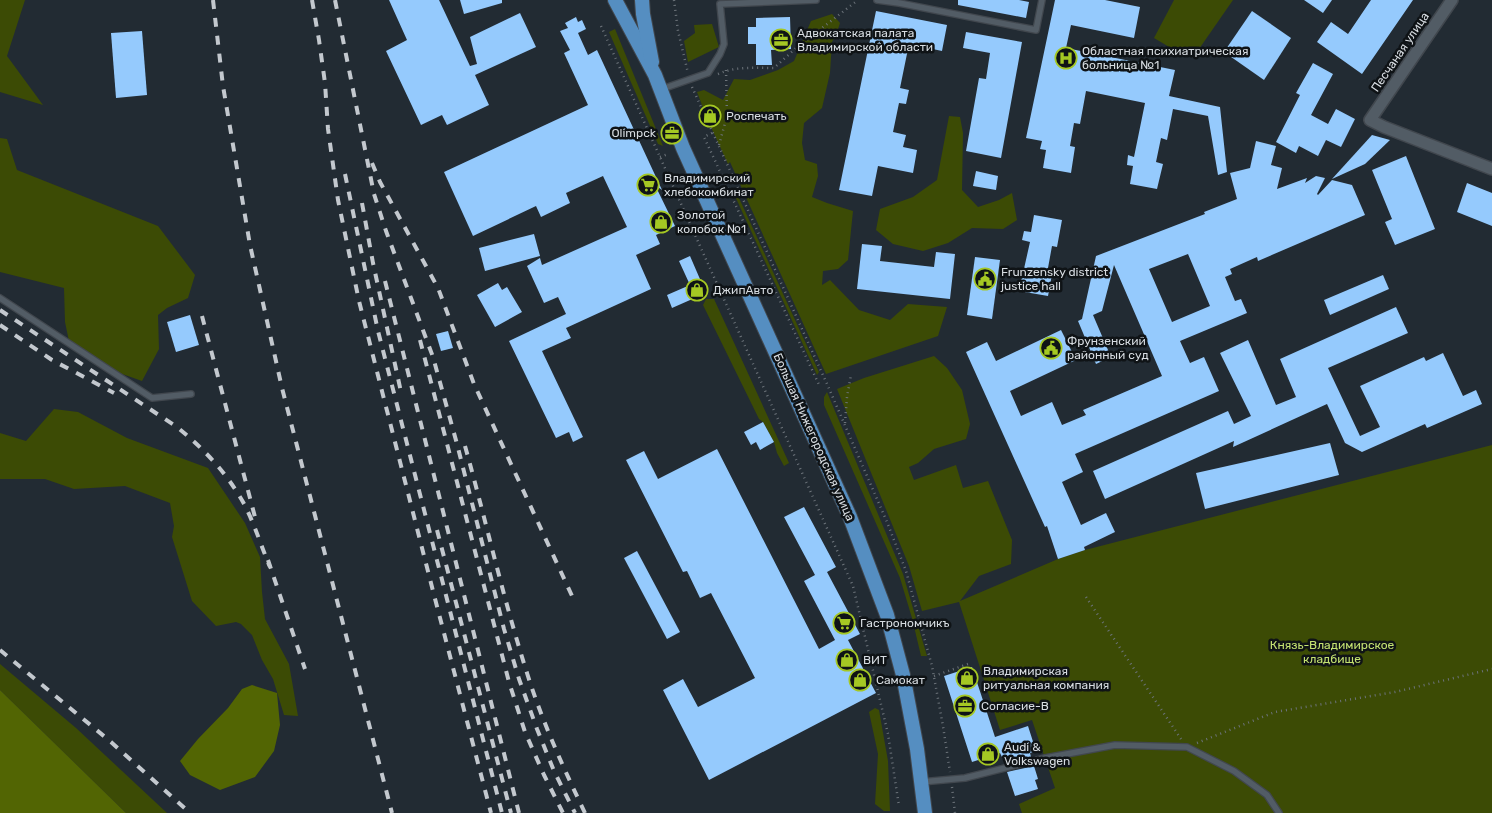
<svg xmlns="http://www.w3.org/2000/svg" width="1492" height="813" viewBox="0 0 1492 813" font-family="Rubik,sans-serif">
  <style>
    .green { fill: #3c4b05 }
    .water { fill: #526503 }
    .building { fill: #95cafd; fill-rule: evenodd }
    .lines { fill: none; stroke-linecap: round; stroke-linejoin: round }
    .service-casing { stroke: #41474e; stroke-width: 8 }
    .minor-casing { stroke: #41474e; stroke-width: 14 }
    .primary-casing { stroke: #41474e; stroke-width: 16 }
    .path { stroke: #6c737a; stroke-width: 2.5; stroke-dasharray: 1 4; stroke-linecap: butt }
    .service { stroke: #525c65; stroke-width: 5.5 }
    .minor { stroke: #525c65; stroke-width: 11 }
    .primary { stroke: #558ec1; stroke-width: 14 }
    .rail { stroke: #c3c8ce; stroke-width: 4; stroke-dasharray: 9 9; stroke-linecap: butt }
    .labels { text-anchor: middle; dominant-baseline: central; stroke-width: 5; stroke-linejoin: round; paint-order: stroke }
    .poi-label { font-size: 12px; fill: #d7dce1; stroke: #0f1316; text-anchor: start }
    .street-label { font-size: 12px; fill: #d7dce1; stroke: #0f1316 }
    .park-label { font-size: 12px; fill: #c4e271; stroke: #0f1316 }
  </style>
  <rect width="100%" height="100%" fill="#222b33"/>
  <g class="green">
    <path d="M0 0H25L7 56 43 105 0 92Z"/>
    <path d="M1174 0H1233L1199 49 1181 54 1154 38Z"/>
    <path d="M832 14 840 23 837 32 832 42 830 73 822 108 804 123 802 143 805 160 817 164 818 176 812 197 827 203 853 211 848 260 838 269 823 271 822 285 830 280 859 310 890 320 908 304 947 307 938 336 826 374 730 162 728 164 710 125 717 120 711 109 705 113 697 92 704 90 723 100 734 79 750 80 778 70 794 61 811 21Z"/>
    <path d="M712 24 719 47 688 62 684 41 695 33 694 25Z"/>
    <path d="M615 29 663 146 658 144 609 32Z"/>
    <path d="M949 116 960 117 963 133 962 190 978 207 999 200 1012 193 1017 220 1003 229 972 228 948 243 923 251 893 244 876 230 880 209 913 197 937 180Z"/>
    <path d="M0 138 7 139 17 170 158 226 195 275 188 298 167 308 158 315 159 349 142 381 111 370 70 346 65 322 64 288 0 272Z"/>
    <path d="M735 196 739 198 819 372 817 375Z"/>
    <path d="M706 299H714L789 463 784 466 777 453 774 442 763 422 759 419 703 305Z"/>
    <path d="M934 356 947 368 962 390 970 424 966 439 934 449 918 463 909 467 914 480 956 465 963 488 988 481 1012 540 1011 564 979 576 960 601 1058 559 1085 550 1492 445V813H1022L1019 804 1055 788 1032 720 1000 730 959 602 922 611 909 566 837 389 864 378Z"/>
    <path d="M827 392 903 574 927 656H921L912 618 900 578 824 405V397Z"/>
    <path d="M54 409 78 412 127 438 208 468 245 523 260 557 262 592 265 619 289 664 298 716 284 715 273 679 262 660 252 635 241 624 236 622 216 626 192 601 172 537 174 526 170 503 125 486 74 489 45 479H0V433L26 441Z"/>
    <path d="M0 664 76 728 167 813H126L0 690Z"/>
    <path d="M875 708 879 710 888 761 890 811H884L875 804 878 754 869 712Z"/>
  </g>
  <g class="water">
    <path d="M252 685 277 693 280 725 274 751 255 777 220 790 190 775 180 761 198 739 228 708 242 689Z"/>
    <path d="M0 690 126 813H0Z"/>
  </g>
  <g class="building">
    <path d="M389 0H439L470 66 477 64 470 37 520 13 536 47 475 75 489 105 447 125 442 115 421 125 386 51 407 40Z"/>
    <path d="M460 0H502V3L464 14Z"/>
    <path d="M958 0H1019L1029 2 1026 18 958 5Z"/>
    <path d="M1055 0H1105L1140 7 1134 38 1071 25 1066 48 1175 70 1169 96 1220 107 1227 172 1218 175 1208 116 1173 109 1167 140 1161 138 1156 162 1163 164 1157 189 1130 184 1133 166 1127 165 1128 155 1134 157 1145 103 1086 91 1080 124 1074 123 1070 146 1075 147 1071 173 1043 168 1046 150 1040 149 1042 141 1026 138Z"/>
    <path d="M1304 0H1332L1323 13Z"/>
    <path d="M1371 0H1413L1362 74 1317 42 1331 22 1348 34Z"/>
    <path d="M876 11 947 25 942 51 909 44 900 88 909 90 906 104 899 103 893 132 906 135 903 147 917 150 913 173 878 166 872 196 839 190Z"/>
    <path d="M1252 11 1291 38 1264 80 1224 52Z"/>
    <path d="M576 17 578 22 582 20 586 29 578 33 588 55 597 50 662 190 655 185 675 226 656 235 660 244 636 255 651 289 566 328 571 338 542 351 583 437 573 442 569 432 556 438 509 341 566 314 558 297 544 303 527 266 540 258 542 265 627 227 603 176 566 193 570 203 541 217 536 206 473 236 444 172 588 105 564 53 570 50 560 31 568 28 565 23Z"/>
    <path d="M790 17 791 49 771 50 772 65H756V44H748V27H756V18Z"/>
    <path d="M142 31 147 95 116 98 111 33Z"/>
    <path d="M966 32 1022 42 1001 158 966 151 979 78 986 79 990 53 963 48Z"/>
    <path d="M1313 63 1333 74 1311 115 1328 124 1336 109 1355 119 1341 147 1326 140 1318 156 1299 146 1296 153 1276 142 1300 95 1296 93Z"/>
    <path d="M1372 135 1390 140 1365 164 1332 179Z"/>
    <path d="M1256 141 1276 146 1271 165 1282 168 1277 189 1307 178 1305 183 1316 176 1325 178 1317 194 1318 195 1332 180 1352 185 1365 215 1258 261 1257 257 1230 269 1232 274 1225 277 1235 301 1241 299 1247 313 1180 341 1190 363 1204 357 1219 391 1075 454 1083 472 1062 482 1081 525 1106 513 1115 532 1084 547 1085 550 1058 559 1047 526 1045 527 966 352 987 342 996 361 1061 330 1076 360 1010 391 1021 416 1052 402 1062 425 1086 415 1083 410 1162 376 1114 265 1102 311 1093 315 1111 357 1096 364 1078 321 1082 319 1096 256 1205 214 1204 212 1237 199 1230 173 1250 168ZM1188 254 1210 306 1172 322 1149 269Z"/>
    <path d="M1406 156 1435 229 1395 245 1385 222 1392 219 1372 170Z"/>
    <path d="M976 171 998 176 996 190 973 186Z"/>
    <path d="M1467 183 1492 193V226L1457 212Z"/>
    <path d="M1034 215 1062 220 1057 247 1052 246 1048 268 1053 269 1048 296 1019 291 1030 242 1022 240 1024 231 1031 232Z"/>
    <path d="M534 234 540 256 485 271 479 248Z"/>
    <path d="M862 244 882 246 880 261 934 267 936 252 955 254 950 299 857 289Z"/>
    <path d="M690 256 706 293 672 308 667 295 690 285 679 261Z"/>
    <path d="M975 257 1000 260 992 319 967 315Z"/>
    <path d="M1383 275 1389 289 1330 315 1324 300Z"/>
    <path d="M498 283 502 290 507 287 522 312 495 327 477 295Z"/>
    <path d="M1396 307 1408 333 1328 368 1360 436 1380 427 1360 386 1424 357 1426 361 1443 353 1463 396 1476 390 1482 404 1427 428 1425 424 1362 452 1345 443 1327 404 1233 447 1234 441 1105 499 1093 471 1228 411 1234 424 1251 416 1220 353 1248 340 1276 405 1296 397 1280 359Z"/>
    <path d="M190 315 199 345 176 352 167 322Z"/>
    <path d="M448 331 453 348 441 351 436 334Z"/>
    <path d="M763 422 774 442 760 450 756 442 751 445 744 432Z"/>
    <path d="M1330 443 1339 475 1205 509 1196 473Z"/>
    <path d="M717 449 819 649 835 640 804 581 815 575 784 517 804 507 836 567 827 572 860 634 848 640 876 693 709 780 663 690 683 679 698 707 755 678 711 593 700 598 687 571 683 572 626 460 644 451 658 479Z"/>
    <path d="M637 551 680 632 667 639 624 558Z"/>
    <path d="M972 667 995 737 1028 726 1036 751 1030 753 1031 757 1005 763 1000 753 972 762 944 676Z"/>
    <path d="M1034 766 1038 779 1035 780 1038 789 1015 796 1007 772Z"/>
  </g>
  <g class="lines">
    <g class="service-casing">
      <g id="service">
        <path d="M877 0 899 3 1036 30 1042 0"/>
        <path d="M662 89 708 73 720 54 724 44 720 4 816 0"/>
        <path d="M0 298 152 398 191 394"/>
        <path d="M921 782 965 778 1045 758 1115 745 1187 747 1234 771 1267 795 1279 813"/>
      </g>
    </g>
    <g class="minor-casing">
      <path id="minor" d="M1452 0 1370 120 1384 127 1492 169"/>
    </g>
    <g class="primary-casing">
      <g id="primary">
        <path d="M615 0 655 75 683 148 850 517 887 615 903 675 917 749 925 813"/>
        <path d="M642 0 643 14 652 62"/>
      </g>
    </g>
    <g class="path">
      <path d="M674 0 678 31 688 73"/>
      <path d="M601 26 853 586 888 734 899 806"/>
      <path d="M718 74C736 66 755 68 774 68L795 49 858 0"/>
      <path d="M692 87 827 384 887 522 906 571 932 666 943 726 950 772"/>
      <path d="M712 133 704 137 820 387"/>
      <path d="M719 145 727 116 726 70"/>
      <path d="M660 157 668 154"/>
      <path d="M845 423 847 397 851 375"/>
      <path d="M1086 597 1181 739"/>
      <path d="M934 676 968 664"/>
      <path d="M1197 743 1275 712 1395 692 1492 669"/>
      <path d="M952 787 955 813"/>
    </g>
    <use href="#service" class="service"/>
    <use href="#minor" class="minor"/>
    <use href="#primary" class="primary"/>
    <g class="rail">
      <path d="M213 0 223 86 250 245 282 388 392 813"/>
      <path d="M312 0 319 40 325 83 328 129 338 200 359 301 433 591 491 813"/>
      <path d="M335 0 374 194 386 231 433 357 457 444 504 629 519 679 537 729 554 771 575 813"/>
      <path d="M372 163 380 182 438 288 474 384 573 598"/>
      <path d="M345 174 378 331 502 813"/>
      <path d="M362 203 373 263 401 392"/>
      <path d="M385 281 519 813"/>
      <path d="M0 310 177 427C203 448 226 472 243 502 254 522 261 546 270 567"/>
      <path d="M202 316 255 517"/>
      <path d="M0 325 52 360 114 393"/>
      <path d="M420 340 509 682 525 732 544 775 563 813"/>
      <path d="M465 446C486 521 503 598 527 673 542 721 563 767 585 813"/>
      <path d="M437 530 511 813"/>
      <path d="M268 560 305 669"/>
      <path d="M0 650 111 742 190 813"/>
    </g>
  </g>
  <defs>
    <g id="office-ring" transform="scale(1.125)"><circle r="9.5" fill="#0f1316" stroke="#a5c823" stroke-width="1.5"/><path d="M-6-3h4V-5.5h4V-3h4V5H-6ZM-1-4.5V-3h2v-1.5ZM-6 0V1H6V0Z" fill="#a5c823"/></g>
    <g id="hospital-ring" transform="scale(1.125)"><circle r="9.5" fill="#0f1316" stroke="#a5c823" stroke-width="1.5"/><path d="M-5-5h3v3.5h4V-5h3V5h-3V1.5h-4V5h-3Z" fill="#a5c823"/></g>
    <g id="shop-ring" transform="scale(1.125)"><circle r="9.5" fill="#0f1316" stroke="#a5c823" stroke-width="1.5"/><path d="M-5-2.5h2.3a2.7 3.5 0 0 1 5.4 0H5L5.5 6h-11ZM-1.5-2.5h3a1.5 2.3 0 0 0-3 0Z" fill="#a5c823"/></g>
    <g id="supermarket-ring" transform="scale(1.125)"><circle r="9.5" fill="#0f1316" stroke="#a5c823" stroke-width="1.5"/><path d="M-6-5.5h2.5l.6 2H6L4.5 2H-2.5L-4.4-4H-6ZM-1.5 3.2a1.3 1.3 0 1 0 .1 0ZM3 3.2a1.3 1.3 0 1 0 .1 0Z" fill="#a5c823"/></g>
    <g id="civic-ring" transform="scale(1.125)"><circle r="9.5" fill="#0f1316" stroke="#a5c823" stroke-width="1.5"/><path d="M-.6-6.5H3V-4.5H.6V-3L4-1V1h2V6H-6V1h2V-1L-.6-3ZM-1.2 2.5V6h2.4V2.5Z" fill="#a5c823"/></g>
  </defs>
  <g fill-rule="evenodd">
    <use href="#office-ring" x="781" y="40"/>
    <use href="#hospital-ring" x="1066" y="58"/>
    <use href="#shop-ring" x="710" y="116"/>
    <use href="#office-ring" x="672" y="133"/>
    <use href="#supermarket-ring" x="648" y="185"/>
    <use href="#shop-ring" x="661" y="222"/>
    <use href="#civic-ring" x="985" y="279"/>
    <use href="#shop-ring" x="697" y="290"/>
    <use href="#civic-ring" x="1051" y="348"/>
    <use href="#supermarket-ring" x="844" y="623"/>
    <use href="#shop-ring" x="847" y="660"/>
    <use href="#shop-ring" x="967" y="678"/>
    <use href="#shop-ring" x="860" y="680"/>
    <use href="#office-ring" x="965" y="706"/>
    <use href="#shop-ring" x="988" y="754"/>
  </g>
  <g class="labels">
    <g class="poi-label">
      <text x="797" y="33">Адвокатская палата<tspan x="797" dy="14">Владимирской области</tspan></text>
      <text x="1082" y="51">Областная психиатрическая<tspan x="1082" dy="14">больница №1</tspan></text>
      <text x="726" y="116">Роспечать</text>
      <text x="656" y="133" text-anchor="end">Olimpck</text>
      <text x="664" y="178">Владимирский<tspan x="664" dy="14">хлебокомбинат</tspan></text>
      <text x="677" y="215">Золотой<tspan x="677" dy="14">колобок №1</tspan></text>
      <text x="1001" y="272">Frunzensky district<tspan x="1001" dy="14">justice hall</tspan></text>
      <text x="713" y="290">ДжипАвто</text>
      <text x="1067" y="341">Фрунзенский<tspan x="1067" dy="14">районный суд</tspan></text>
      <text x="860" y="623">Гастрономчикъ</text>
      <text x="863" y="660">ВИТ</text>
      <text x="983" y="671">Владимирская<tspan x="983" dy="14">ритуальная компания</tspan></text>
      <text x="876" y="680">Самокат</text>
      <text x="981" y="706">Согласие-В</text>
      <text x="1004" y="747">Audi &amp;<tspan x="1004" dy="14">Volkswagen</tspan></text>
    </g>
    <g class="street-label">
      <text transform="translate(1400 52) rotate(-56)">Песчаная улица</text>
      <text transform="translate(814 437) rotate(66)">Большая Нижегородская улица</text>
    </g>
    <g class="park-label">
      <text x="1332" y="645">Князь-Владимирское<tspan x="1332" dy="14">кладбище</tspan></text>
    </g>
  </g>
</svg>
